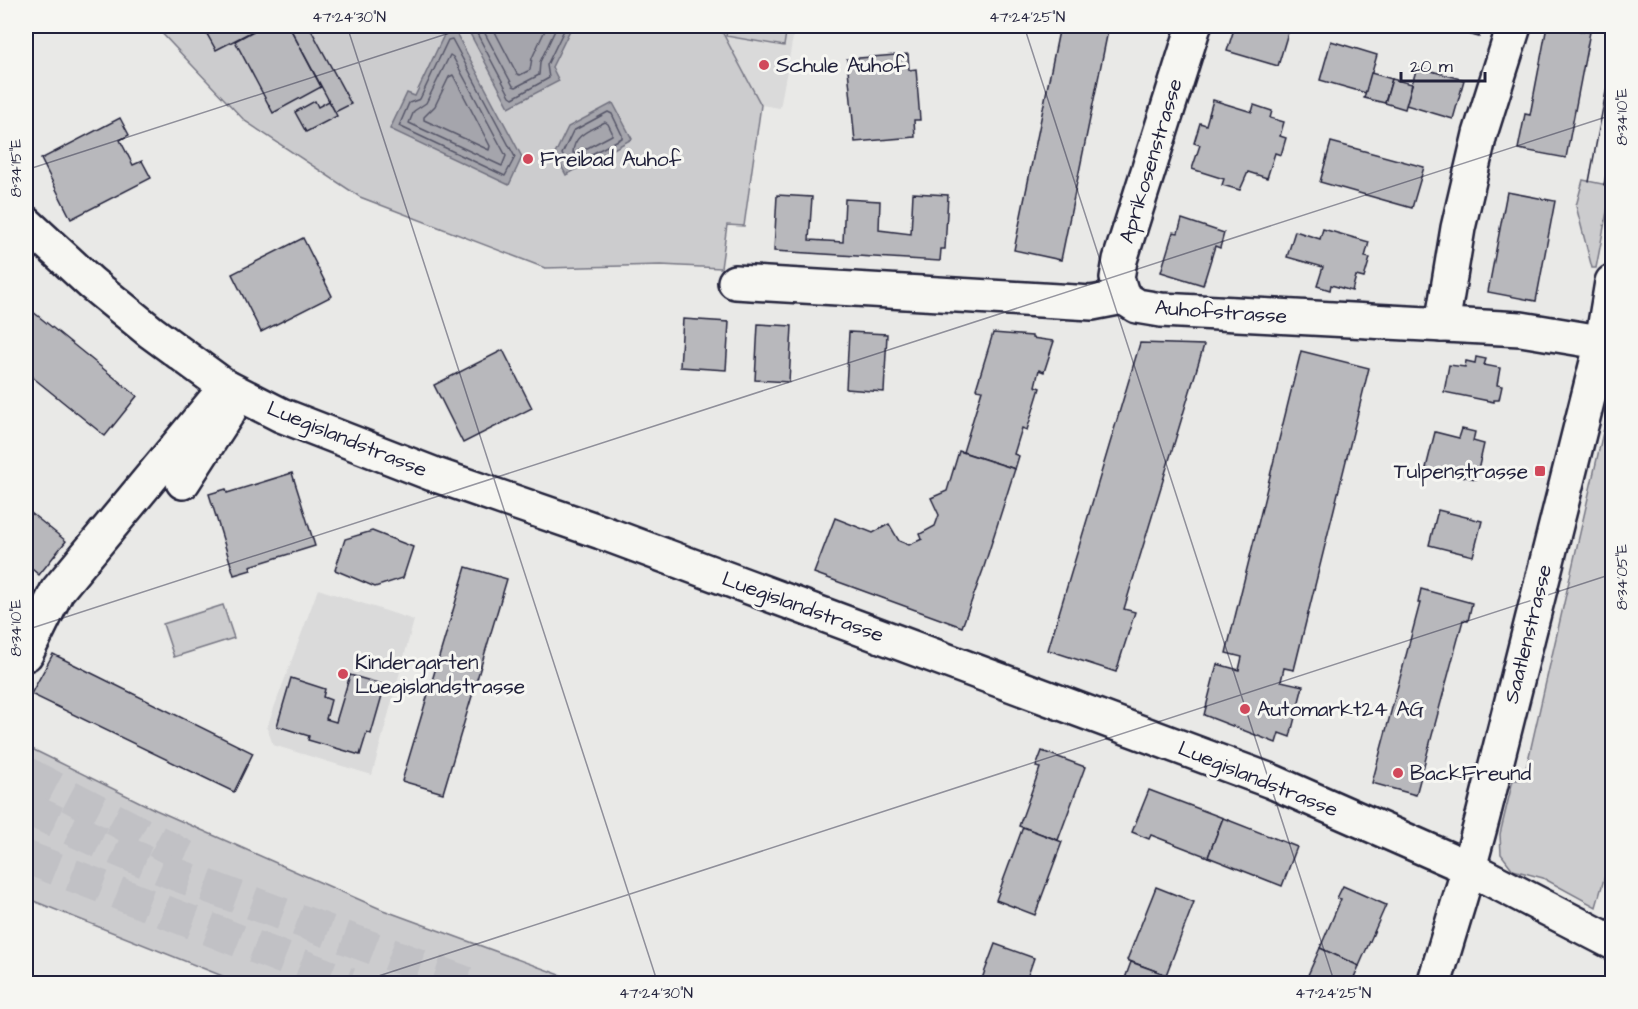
<svg xmlns="http://www.w3.org/2000/svg" width="1638" height="1009" viewBox="0 0 1638 1009" font-family="'Architects Daughter',sans-serif">
  <style>
    .built { fill: #dadada }
    .green { fill: #ccccce; stroke: #777784; stroke-width: 1.5 }
    .water { fill: #a5a5ac; stroke: #71717f; stroke-width: 1.5 }
    .lines { fill: none; stroke-linecap: round; stroke-linejoin: round }
    .shore { stroke: #565668; stroke-width: 1.5 }
    .building { fill: #b8b8bc; stroke: #22223b; stroke-width: 1.5 }
    .highway-tunnel { stroke: #c1c1c5; stroke-width: 33; stroke-dasharray: 33 16; stroke-linecap: butt }
    .minor-casing { stroke: #22223b; stroke-width: 38 }
    .minor { stroke: #f6f6f2; stroke-width: 33 }
    .tram { stroke: #22223b; stroke-width: 1.5 }
    .ticks { fill: none; stroke: #22223b; stroke-width: 1.5; stroke-opacity: 0.45 }
    .poi-dot { fill: #d1495b; stroke: #f6f6f2; stroke-width: 2 }
    .labels { text-anchor: middle; dominant-baseline: central; stroke-width: 6; stroke-linejoin: round; paint-order: stroke }
    .poi-label { font-size: 21px; fill: #22223b; stroke: #f6f6f2; text-anchor: start }
    .street-label { font-size: 21px; fill: #22223b; stroke: #f6f6f2 }
    .neatline { fill: none; stroke: #22223b; stroke-width: 2 }
    .ticks-label { font-size: 15px; text-anchor: middle; fill: #22223b }
  </style>
  <rect width="100%" height="100%" fill="#e9e9e7"/>
  <filter id="ink" filterUnits="userSpaceOnUse"><feTurbulence type="fractalNoise" baseFrequency=".0167" numOctaves="2"/><feDisplacementMap in="SourceGraphic" scale="12" xChannelSelector="R" yChannelSelector="G"/><feConvolveMatrix kernelMatrix="1 2 1 2 8 2 1 2 1" color-interpolation-filters="sRGB"/></filter>
  <g filter="url(#ink)">
    <g class="built">
      <path d="M719 26H795L780 108 761 105Z"/>
      <path d="M318 589 414 620 372 775 273 745 267 727Z"/>
    </g>
    <g class="green">
      <path d="M155 26H719L761 105 744 226 727 225 721 268 661 265 545 268 360 197 245 121Z"/>
      <path d="M728 26H787L784 46 726 36Z"/>
      <path d="M1583 180 1612 186 1596 268H1592L1576 206Z"/>
      <path d="M1612 393V851L1596 907 1543 878 1513 870 1501 854 1500 834 1513 780H1520L1527 765Z"/>
      <path d="M223 605 234 638 174 657 163 624Z"/>
      <path d="M26 746 156 810 383 910 582 983H240L26 898Z"/>
    </g>
    <g class="water">
      <path d="M466 26H572L552 67 559 81 509 107Z"/>
      <path d="M454 29 522 157 509 185 390 129 407 93 415 96 444 35Z"/>
      <path d="M613 103 632 139 566 175 555 154 568 127Z"/>
    </g>
    <g class="lines">
      <g class="shore">
        <path d="M473 26 510 96 513 98 549 78 547 65 566 26"/>
        <path d="M481 26 513 86 516 87 539 75 540 62 557 26"/>
        <path d="M492 26 517 74 520 75 530 70 532 58 547 26"/>
        <path d="M452 39 515 157 505 176 399 126 409 103 420 99 448 40Z"/>
        <path d="M450 55 453 57 506 156 502 166 409 123 414 111 426 103Z"/>
        <path d="M453 75 490 146 489 150 424 120V117L435 106 449 77Z"/>
        <path d="M608 112 612 114 622 135V138L571 165H568L562 154 573 131Z"/>
        <path d="M605 122 608 124 612 132V135L576 154 573 153C573 135 590 130 605 122Z"/>
      </g>
    </g>
    <g class="building">
      <path d="M223 26H247L251 32 216 50 207 34Z"/>
      <path d="M263 26H289L321 87 273 113 235 41Z"/>
      <path d="M289 26H309L351 104 335 112Z"/>
      <path d="M1060 26H1109L1061 260 1014 250Z"/>
      <path d="M1235 26H1290L1278 66 1227 51Z"/>
      <path d="M1439 26H1482L1479 37Z"/>
      <path d="M1547 26 1590 32 1566 158 1518 149 1525 114 1530 115Z"/>
      <path d="M1331 41 1377 55 1366 93 1320 80Z"/>
      <path d="M908 54 909 70 916 69 920 120H914L915 137 855 142 847 59Z"/>
      <path d="M1417 67 1464 80 1453 119 1406 105Z"/>
      <path d="M1371 73 1392 79 1385 103 1364 98Z"/>
      <path d="M1392 79 1412 84 1405 109 1385 103Z"/>
      <path d="M1213 100 1252 112 1254 105 1272 111 1270 118 1284 122 1280 136 1286 138 1281 155 1275 153 1267 178 1248 172 1240 190 1222 185 1224 179 1192 169 1200 145 1194 143 1200 123 1206 125Z"/>
      <path d="M315 101 318 107 329 101 337 116 306 132 295 112Z"/>
      <path d="M120 118 129 135 120 140 133 165 142 161 151 178 71 219 41 159Z"/>
      <path d="M1331 142 1424 167 1412 208 1320 182Z"/>
      <path d="M1507 192 1555 201 1536 301 1488 292Z"/>
      <path d="M913 193 948 195 945 249H941L940 261 774 251 777 195 812 197 809 240 843 242 845 199 880 201 879 230 911 234Z"/>
      <path d="M1182 219 1224 233 1220 248 1215 246 1203 285 1161 272 1173 232 1178 233Z"/>
      <path d="M1323 229 1369 242 1365 257 1370 258 1364 278 1356 276 1352 291 1331 285 1330 290 1317 286 1323 267 1287 257 1295 231 1320 239Z"/>
      <path d="M303 238 332 296 261 332 232 274Z"/>
      <path d="M27 307 137 396 105 436 26 372V309Z"/>
      <path d="M683 319 729 322 726 370 680 367Z"/>
      <path d="M758 324 792 326 789 382 755 380Z"/>
      <path d="M849 332 887 334 884 392 846 389Z"/>
      <path d="M993 333 1032 336V338L1054 341 1044 372 1039 370 1035 386 1040 388 1027 430 1022 428 1014 454 1019 456 1015 469 963 452 982 390 976 389Z"/>
      <path d="M1140 343 1204 345 1124 609 1135 612 1116 672 1048 650Z"/>
      <path d="M503 350 532 408 463 443 434 385Z"/>
      <path d="M1301 351 1369 368 1294 670 1284 668 1281 681 1303 686 1290 737 1279 733 1276 743 1204 715 1217 664 1239 670 1242 657 1226 653Z"/>
      <path d="M1476 357 1486 359 1484 365 1500 368 1497 385 1502 386 1499 400H1494V402L1444 392 1449 365 1465 367 1466 361 1475 363Z"/>
      <path d="M1462 429 1475 432 1473 441 1484 444 1476 479 1426 468 1435 432 1459 438Z"/>
      <path d="M959 451 1015 469 983 570 962 627 814 573 835 518 873 533 889 524 899 541 909 545 922 539 920 534 935 526 939 515 931 498 947 491Z"/>
      <path d="M292 473 315 546 250 566 251 570 234 575 209 494 226 489 227 493Z"/>
      <path d="M26 509 66 541 39 575 26 564Z"/>
      <path d="M1438 510 1482 521 1473 556 1429 545Z"/>
      <path d="M372 531 413 547 403 578 375 587 335 570 345 539Z"/>
      <path d="M466 567 507 579 443 793 402 781Z"/>
      <path d="M1421 589 1472 603 1468 621 1463 620 1416 795 1372 783 1420 603H1418Z"/>
      <path d="M53 654 253 753 234 792 31 694Z"/>
      <path d="M350 675 385 685 371 734 367 732 360 755 308 740 309 736 277 726 291 678 325 689 323 697 331 700 326 719 336 722Z"/>
      <path d="M1042 751 1085 767 1058 840 1019 826 1040 768 1036 767Z"/>
      <path d="M1149 790 1223 818 1208 857 1151 835 1149 839 1132 832Z"/>
      <path d="M1223 818 1297 847 1282 886 1208 857Z"/>
      <path d="M1023 827 1062 842 1035 915 996 900Z"/>
      <path d="M1343 886 1386 905 1359 966 1320 948 1341 899 1337 898Z"/>
      <path d="M1156 887 1194 902 1166 975 1127 960Z"/>
      <path d="M995 944 1034 958 1025 984H980Z"/>
      <path d="M1320 948 1359 966 1351 984H1304Z"/>
      <path d="M1131 962 1170 976 1167 984H1123Z"/>
    </g>
    <g class="lines">
      <g class="highway-tunnel">
        <path d="M26 773 192 860"/>
        <path d="M26 808 104 844 175 874 469 984"/>
        <path d="M26 857 349 984"/>
      </g>
      <g class="minor-casing">
        <g id="minor">
          <path d="M26 223 91 283 151 332 226 387 281 415 433 474 601 532 1271 781 1469 868 1612 942"/>
          <path d="M735 282 1092 303 1123 297 1137 306 1161 310 1521 329 1612 344"/>
          <path d="M1123 297 1117 278 1120 260 1194 26"/>
          <path d="M1442 325 1458 228 1480 134 1514 26"/>
          <path d="M183 482 229 411"/>
          <path d="M26 654 57 591 226 387"/>
          <path d="M1434 984 1469 868 1483 816 1602 342 1612 282"/>
        </g>
      </g>
      <use href="#minor" class="minor"/>
      <g class="tram">
        <path d="M1589 182 1612 60"/>
        <path d="M1604 185 1612 144"/>
      </g>
    </g>
  </g>
  <path class="ticks" d="M347 26 658 984M1024 26 1335 984M26 170 471 26M26 630 1612 115M354 984 1612 574"/>
  <g class="poi-dot">
    <circle cx="764" cy="65" r="6"/>
    <circle cx="528" cy="159" r="6"/>
    <rect x="1534" y="465" width="12" height="12" rx="3"/>
    <circle cx="343" cy="674" r="6"/>
    <circle cx="1245" cy="709" r="6"/>
    <circle cx="1398" cy="773" r="6"/>
  </g>
  <g class="labels">
    <g class="poi-label">
      <text x="776" y="65">Schule Auhof</text>
      <text x="540" y="159">Freibad Auhof</text>
      <text x="1528" y="471" text-anchor="end">Tulpenstrasse</text>
      <text x="355" y="662">Kindergarten<tspan x="355" dy="24">Luegislandstrasse</tspan></text>
      <text x="1257" y="709">Automarkt24 AG</text>
      <text x="1410" y="773">BackFreund</text>
    </g>
    <g class="street-label">
      <text transform="translate(1151 161) rotate(-73)">Aprikosenstrasse</text>
      <text transform="translate(1221 312) rotate(4)">Auhofstrasse</text>
      <text transform="translate(347 439) rotate(22)">Luegislandstrasse</text>
      <text transform="translate(803 607) rotate(20)">Luegislandstrasse</text>
      <text transform="translate(1528 634) rotate(-76)">Saatlenstrasse</text>
      <text transform="translate(1258 779) rotate(22)">Luegislandstrasse</text>
    </g>
  </g>
  <rect width="1638" height="1009" fill="none" stroke="#f6f6f2" stroke-width="66"/>
  <path d="M1401 72v9h84v-9" fill="none" stroke="#22223b" stroke-width="3"/>
  <text x="1410" y="72" font-size="18" fill="#22223b" stroke="#f6f6f2" stroke-width="4.5" paint-order="stroke">20 m</text>
  <rect x="33" y="33" width="1572" height="943" class="neatline"/>
  <g class="ticks-label">
    <text x="349" y="22">47°24'30"N</text>
    <text x="1027" y="22">47°24'25"N</text>
    <text transform="translate(1622 117) rotate(-90)" y="5">8°34'10"E</text>
    <text transform="translate(16 168) rotate(-90)" y="5">8°34'15"E</text>
    <text transform="translate(1622 577) rotate(-90)" y="5">8°34'05"E</text>
    <text transform="translate(16 628) rotate(-90)" y="5">8°34'10"E</text>
    <text x="656" y="998">47°24'30"N</text>
    <text x="1333" y="998">47°24'25"N</text>
  </g>
</svg>
